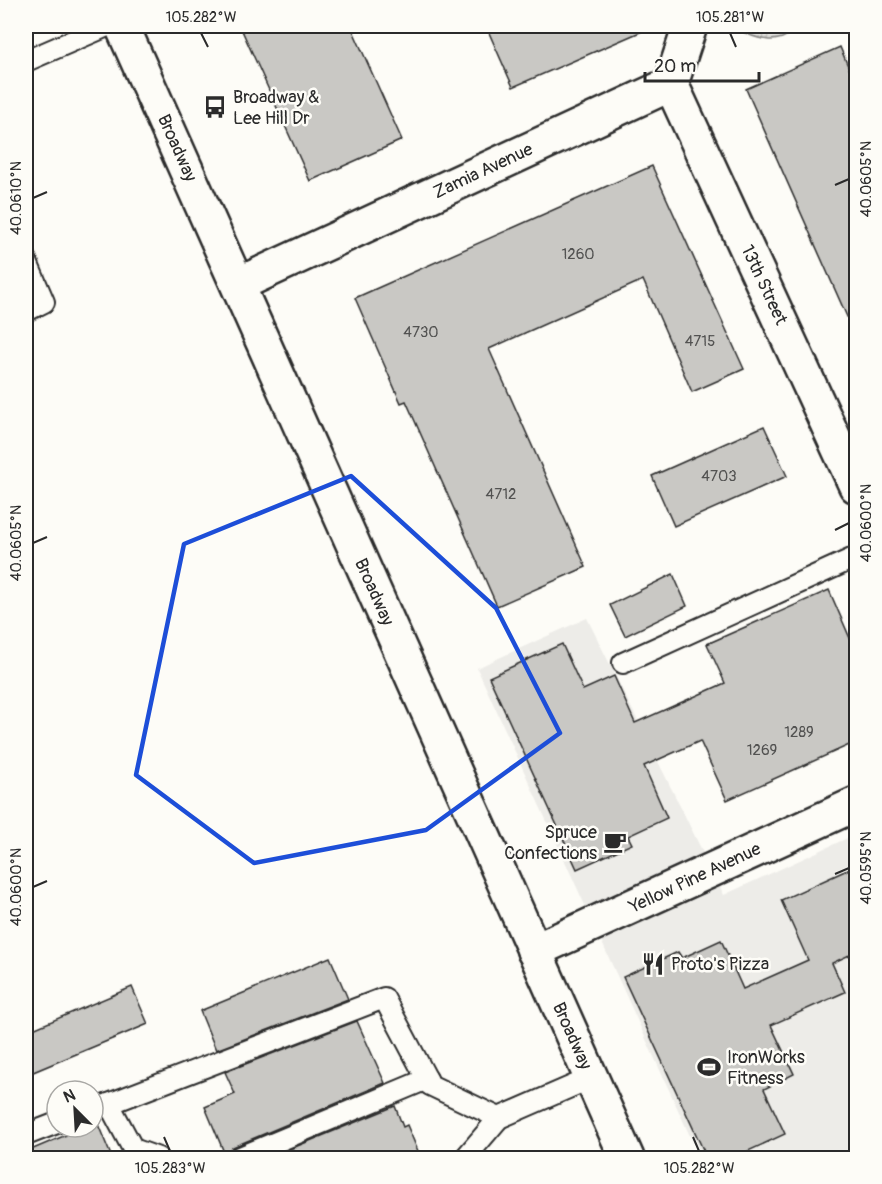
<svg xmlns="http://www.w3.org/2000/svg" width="882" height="1184" viewBox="0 0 882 1184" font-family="Pangolin,sans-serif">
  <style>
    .built { fill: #edece8 }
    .park { fill: url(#park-tufts); stroke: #858482; stroke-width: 1.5 }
    .building { fill: #c9c8c4; stroke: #2b2b2b; stroke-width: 1.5 }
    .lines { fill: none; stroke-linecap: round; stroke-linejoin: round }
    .service-casing { stroke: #2b2b2b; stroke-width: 24 }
    .minor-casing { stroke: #2b2b2b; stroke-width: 38 }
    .primary-casing { stroke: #2b2b2b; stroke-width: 38 }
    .service { stroke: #fdfcf7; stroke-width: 20 }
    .minor { stroke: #fdfcf7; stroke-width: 33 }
    .primary { stroke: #fdfcf7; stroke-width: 33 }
    .marked { fill: none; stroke: #1d4ed8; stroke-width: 4.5; stroke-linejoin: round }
    .ticks { fill: none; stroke: #2b2b2b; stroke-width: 2 }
    .labels { text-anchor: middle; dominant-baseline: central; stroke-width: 5; stroke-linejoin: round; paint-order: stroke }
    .number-label { font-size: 15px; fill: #525251 }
    .poi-label { font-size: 18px; fill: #2b2b2b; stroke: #fdfcf7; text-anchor: start }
    .street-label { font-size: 18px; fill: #2b2b2b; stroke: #fdfcf7 }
    .neatline { fill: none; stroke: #2b2b2b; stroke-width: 2 }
    .ticks-label { font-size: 15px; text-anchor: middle; fill: #2b2b2b }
  </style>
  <defs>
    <pattern id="park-tufts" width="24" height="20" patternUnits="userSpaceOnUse" patternTransform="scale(1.5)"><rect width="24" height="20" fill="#dfdeda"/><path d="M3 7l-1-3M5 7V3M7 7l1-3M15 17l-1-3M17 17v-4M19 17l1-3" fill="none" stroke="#c0bfbb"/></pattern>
  </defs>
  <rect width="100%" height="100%" fill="#fdfcf7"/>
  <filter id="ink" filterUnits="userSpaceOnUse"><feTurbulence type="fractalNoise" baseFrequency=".0167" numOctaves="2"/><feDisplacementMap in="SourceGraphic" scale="12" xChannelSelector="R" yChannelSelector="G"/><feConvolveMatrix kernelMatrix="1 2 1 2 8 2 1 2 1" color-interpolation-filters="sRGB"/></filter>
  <g filter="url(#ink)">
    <path class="built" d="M587 618 724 895 856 834V1158H700L477 668Z"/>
    <path class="park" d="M736 26H796C781 49 755 39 735 28Z"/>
    <g class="building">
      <path d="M240 26H351L402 140 310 181Z"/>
      <path d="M486 26H654L513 87Z"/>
      <path d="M840 47 856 85V337L746 89Z"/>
      <path d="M652 166 744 369 692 392 643 280 489 349 586 567 497 606 406 401 401 403 355 298Z"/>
      <path d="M764 426 787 476 674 526 652 476Z"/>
      <path d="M673 574 687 606 625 636 610 605Z"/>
      <path d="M829 590 856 652V742L727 800 700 741 644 766 667 818 628 836 632 844 577 869 489 677 562 644 583 690 614 676 635 723 725 683 707 644Z"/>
      <path d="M856 866V952L832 963 845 992 771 1025 794 1074 764 1089 785 1134 733 1158H707L623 977 678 952 682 958 721 940 743 989 808 960 781 900Z"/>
      <path d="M330 957 348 999 216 1050 200 1011Z"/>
      <path d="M132 987 148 1024 26 1075V1032Z"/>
      <path d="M357 1021 385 1083 233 1147 228 1151 226 1157 205 1107 235 1094 225 1072Z"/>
      <path d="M395 1106 403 1127 407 1125 421 1158H268Z"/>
      <path d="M97 1122 112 1158H26V1152L85 1127H93V1124Z"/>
    </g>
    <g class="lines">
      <g class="service-casing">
        <g id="service">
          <path d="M26 61 107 26"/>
          <path d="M26 260 44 302 26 311"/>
          <path d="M623 663 856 557"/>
          <path d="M109 1104 133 1149 158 1158"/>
          <path d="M93 1110 384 998 430 1085 499 1118"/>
          <path d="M26 1135 57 1123"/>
          <path d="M238 1158 427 1079"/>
          <path d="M465 1158 499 1118 591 1078"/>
        </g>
      </g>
      <g class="minor-casing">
        <g id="minor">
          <path d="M671 84 856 486"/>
          <path d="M239 284 671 84 690 26"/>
          <path d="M534 951 856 804"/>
        </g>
      </g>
      <g class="primary-casing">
        <path id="primary" d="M122 26 627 1158"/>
      </g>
      <use href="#service" class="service"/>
      <use href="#minor" class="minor"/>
      <use href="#primary" class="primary"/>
    </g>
  </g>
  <path class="marked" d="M351 476 496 608 560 733 426 830 254 863 136 775 184 544Z"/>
  <path class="ticks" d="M201 33 208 47M730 33 736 47M835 185 849 179M33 198 47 192M835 530 849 523M33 543 47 537M835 874 849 868M33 887 47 881M164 1137 170 1151M693 1137 699 1151"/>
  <defs>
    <g id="bus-bare" transform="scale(1.8)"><path d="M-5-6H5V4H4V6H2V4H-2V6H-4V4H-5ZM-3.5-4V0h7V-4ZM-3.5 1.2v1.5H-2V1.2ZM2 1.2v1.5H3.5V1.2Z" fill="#2b2b2b" stroke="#fdfcf7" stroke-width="2.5" paint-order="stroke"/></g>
    <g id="cafe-bare" transform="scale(1.8)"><path d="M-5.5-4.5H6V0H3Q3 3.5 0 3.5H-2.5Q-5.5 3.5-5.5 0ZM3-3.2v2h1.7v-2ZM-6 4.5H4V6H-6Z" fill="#2b2b2b" stroke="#fdfcf7" stroke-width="2.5" paint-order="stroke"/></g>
    <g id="restaurant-bare" transform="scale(1.8)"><path d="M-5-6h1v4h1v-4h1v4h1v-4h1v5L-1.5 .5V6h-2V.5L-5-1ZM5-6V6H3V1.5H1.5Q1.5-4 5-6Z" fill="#2b2b2b" stroke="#fdfcf7" stroke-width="2.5" paint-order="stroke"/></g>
    <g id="stadium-bare" transform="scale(1.8)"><path d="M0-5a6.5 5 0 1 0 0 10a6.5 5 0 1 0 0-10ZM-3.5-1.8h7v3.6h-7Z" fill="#2b2b2b" stroke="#fdfcf7" stroke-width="2.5" paint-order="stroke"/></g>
  </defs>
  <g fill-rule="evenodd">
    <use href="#bus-bare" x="215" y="107"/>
    <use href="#cafe-bare" x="615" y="842"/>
    <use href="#restaurant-bare" x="653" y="964"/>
    <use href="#stadium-bare" x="709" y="1067"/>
  </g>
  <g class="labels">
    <g class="number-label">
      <text x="578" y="254">1260</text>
      <text x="421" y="332">4730</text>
      <text x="700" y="341">4715</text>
      <text x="719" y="476">4703</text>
      <text x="501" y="494">4712</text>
      <text x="799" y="732">1289</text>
      <text x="762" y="750">1269</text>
    </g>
    <g class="poi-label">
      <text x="233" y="97">Broadway &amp;<tspan x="233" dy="21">Lee Hill Dr</tspan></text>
      <text x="597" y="832" text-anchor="end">Spruce<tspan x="597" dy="21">Confections</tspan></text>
      <text x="671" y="964">Proto's Pizza</text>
      <text x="727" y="1057">IronWorks<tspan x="727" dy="21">Fitness</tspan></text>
    </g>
    <g class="street-label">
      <text transform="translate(177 148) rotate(66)">Broadway</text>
      <text transform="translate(483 171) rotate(-25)">Zamia Avenue</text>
      <text transform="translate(764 285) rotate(65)">13th Street</text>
      <text transform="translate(374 592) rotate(66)">Broadway</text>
      <text transform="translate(695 878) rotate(-25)">Yellow Pine Avenue</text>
      <text transform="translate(572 1036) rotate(66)">Broadway</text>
    </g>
  </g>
  <rect width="882" height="1184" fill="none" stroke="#fdfcf7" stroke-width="66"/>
  <g transform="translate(75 1109) rotate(336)"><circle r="28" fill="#fdfcf7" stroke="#a9a8a5" stroke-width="1.5"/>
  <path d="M0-4.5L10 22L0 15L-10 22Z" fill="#2b2b2b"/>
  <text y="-9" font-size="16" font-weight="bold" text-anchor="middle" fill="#2b2b2b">N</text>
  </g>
  <path d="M645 72v9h114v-9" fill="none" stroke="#2b2b2b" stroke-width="3"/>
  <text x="654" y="72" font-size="18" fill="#2b2b2b" stroke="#fdfcf7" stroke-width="4.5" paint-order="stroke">20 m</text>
  <rect x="33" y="33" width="816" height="1118" class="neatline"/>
  <g class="ticks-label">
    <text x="201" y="22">105.282°W</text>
    <text x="730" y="22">105.281°W</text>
    <text transform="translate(866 179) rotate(-90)" y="5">40.0605°N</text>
    <text transform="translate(16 198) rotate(-90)" y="5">40.0610°N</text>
    <text transform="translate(866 523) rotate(-90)" y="5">40.0600°N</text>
    <text transform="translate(16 543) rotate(-90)" y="5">40.0605°N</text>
    <text transform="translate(866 868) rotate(-90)" y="5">40.0595°N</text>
    <text transform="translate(16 887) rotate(-90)" y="5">40.0600°N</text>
    <text x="170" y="1173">105.283°W</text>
    <text x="699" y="1173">105.282°W</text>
  </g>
</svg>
